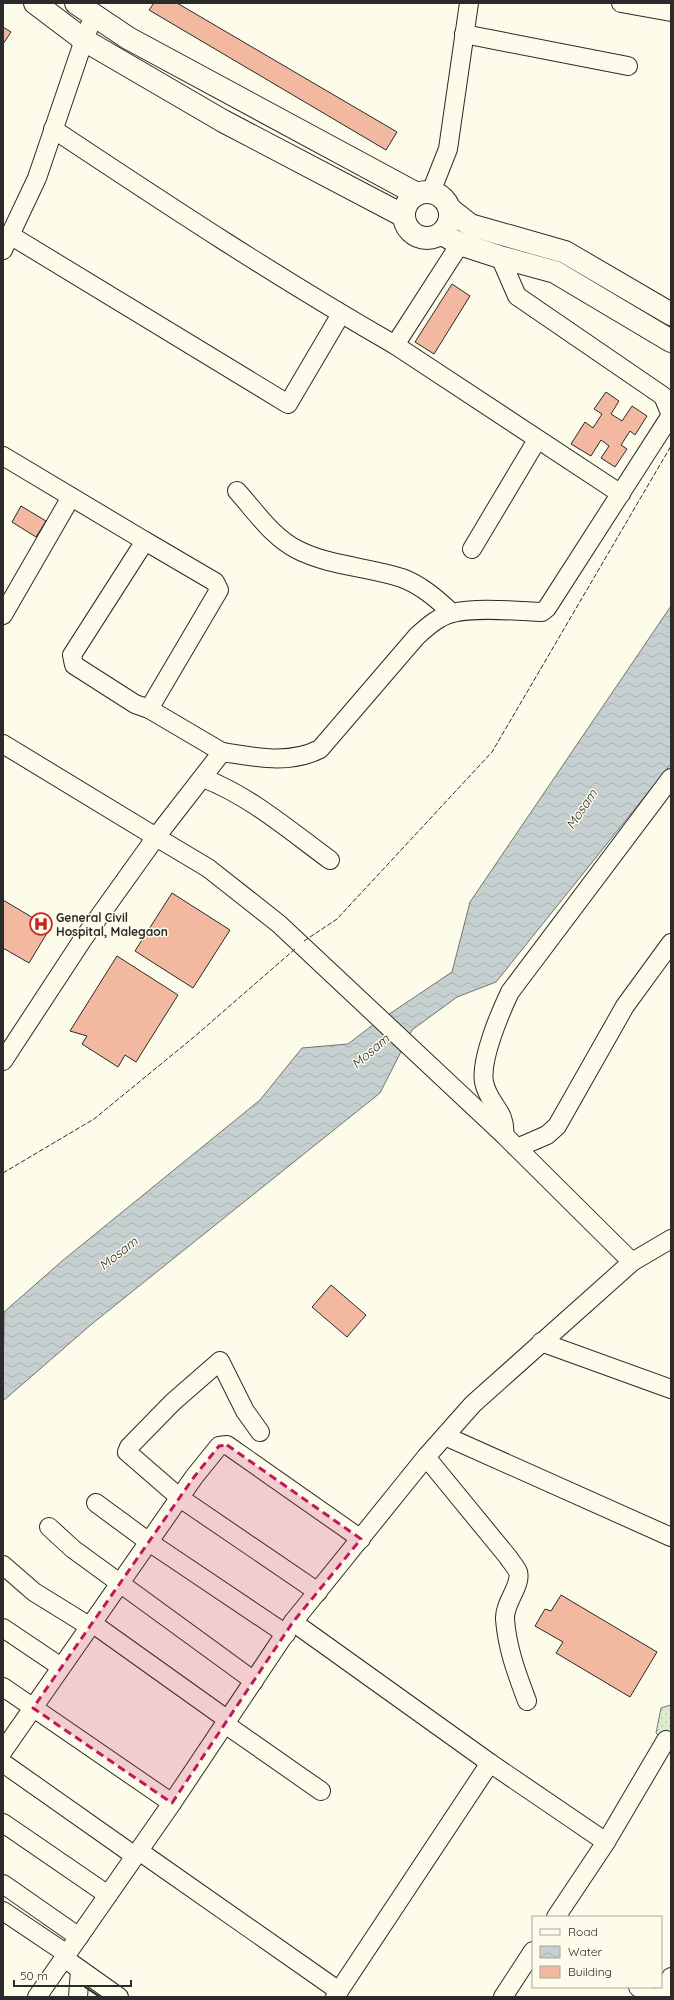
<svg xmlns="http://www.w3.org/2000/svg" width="674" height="2000" viewBox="0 0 674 2000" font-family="Quicksand,sans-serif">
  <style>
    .green { fill: url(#green-dots); stroke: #74746e }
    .water { fill: url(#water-waves); stroke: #74746e }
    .building { fill: #f2b8a0; stroke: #2b2b2b }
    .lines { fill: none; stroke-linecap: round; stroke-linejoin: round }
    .minor-casing { stroke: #2b2b2b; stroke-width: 20 }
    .highway-casing { stroke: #2b2b2b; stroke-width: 24 }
    .minor { stroke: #fdfbea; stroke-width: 18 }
    .highway { stroke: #fdfbea; stroke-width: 22 }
    .fence { stroke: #2b2b2b; stroke-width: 1; stroke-dasharray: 5 2; stroke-linecap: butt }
    .wall { stroke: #2b2b2b; stroke-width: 2 }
    .marked { fill: #c2185b; fill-opacity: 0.2; stroke: #c2185b; stroke-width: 3; stroke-dasharray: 8 5; stroke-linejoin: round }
    .labels { text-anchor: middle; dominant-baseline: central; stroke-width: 3; stroke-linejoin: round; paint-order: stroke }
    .poi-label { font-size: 12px; font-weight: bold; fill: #2b2b2b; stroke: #fdfbea; text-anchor: start }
    .water-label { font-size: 13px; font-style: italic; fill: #2b2b2b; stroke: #fdfbea }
  </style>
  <defs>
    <pattern id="green-dots" width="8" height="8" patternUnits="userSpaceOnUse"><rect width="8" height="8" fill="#deebd1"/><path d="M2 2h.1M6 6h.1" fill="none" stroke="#bfcab4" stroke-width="1.8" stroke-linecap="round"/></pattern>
    <pattern id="water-waves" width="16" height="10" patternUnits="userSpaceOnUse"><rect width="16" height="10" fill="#c7d0d0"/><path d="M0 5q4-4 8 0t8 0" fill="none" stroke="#abb3b3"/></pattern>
  </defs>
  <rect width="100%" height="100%" fill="#fdfbea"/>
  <path class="green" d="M671 1705V1748L656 1733 661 1708Z"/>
  <path class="water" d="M671 606V764L496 982 457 997 412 1030 380 1093 93 1323 3 1401 4 1312 62 1261 260 1100 302 1048 348 1044 370 1027 452 972 470 902Z"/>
  <g class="building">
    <path d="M154 3H177L397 132 386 150 149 10Z"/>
    <path d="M3 27 11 32 3 44Z"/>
    <path d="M452 284 470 296 434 354 415 342Z"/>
    <path d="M606 392 619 401 611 414 622 421 632 406 647 416 635 435 630 431 621 445 627 449 615 467 601 458 609 446 601 440 591 456 571 444 585 422 593 428 602 414 594 409Z"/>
    <path d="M21 506 46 521 36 537 12 522Z"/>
    <path d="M172 893 230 930 193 988 135 951Z"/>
    <path d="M3 900 50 928 29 963 3 948Z"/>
    <path d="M117 956 178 995 136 1062 125 1055 118 1067 82 1044 87 1036 70 1031Z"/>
    <path d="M331 1285 366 1315 347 1337 312 1307Z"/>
    <path d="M561 1595 657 1652 630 1697 556 1653 563 1642 535 1626 545 1609 551 1611Z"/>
  </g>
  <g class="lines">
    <g class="minor-casing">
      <g id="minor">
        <path d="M621 3 671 12"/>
        <path d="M464 34 628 66"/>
        <path d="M53 129C166 204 278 278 395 345L460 244"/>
        <path d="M431 192 448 149 469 3"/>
        <path d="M10 235 288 404 341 314"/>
        <path d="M3 250 37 178 84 40 94 15"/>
        <path d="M395 345 621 494"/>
        <path d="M3 456 145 541 72 655 74 665 135 704 149 709 222 752"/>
        <path d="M237 491C256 512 272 537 298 550 330 566 368 567 402 578 421 585 437 599 452 613"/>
        <path d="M145 541 215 582 219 590 149 709"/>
        <path d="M472 549 537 440"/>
        <path d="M3 615 71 497"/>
        <path d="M3 744 156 837 222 752C255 757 289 765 320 749L417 636C427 627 439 616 453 613 474 607 518 611 542 612L547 608 671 415 663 396 517 296 500 257"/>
        <path d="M203 778C250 796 289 830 330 860"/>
        <path d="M3 1061 83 939 156 837 208 868 279 924 504 1135 632 1262 671 1239"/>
        <path d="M504 1135C507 1111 488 1104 484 1082 480 1060 500 1013 510 992L671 778"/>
        <path d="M517 1148 547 1135 557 1126 625 1006 671 943"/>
        <path d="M541 1342 671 1389"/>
        <path d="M260 1432 245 1411 220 1361 173 1402 129 1447 127 1452 180 1498 318 1592"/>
        <path d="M445 1436 671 1537"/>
        <path d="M426 1457 508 1557C511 1562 516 1567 518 1572 522 1585 504 1603 505 1619 507 1648 517 1674 527 1701"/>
        <path d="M96 1503 149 1542 286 1634"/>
        <path d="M49 1527 73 1549 254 1681"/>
        <path d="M3 1565 34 1592 89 1626"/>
        <path d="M293 1622 490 1763 335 1997"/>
        <path d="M92 1623 228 1720"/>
        <path d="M3 1628 61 1667"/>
        <path d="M3 1687 172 1803"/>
        <path d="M225 1724 321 1791"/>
        <path d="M3 1751 194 1477 219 1446 227 1445 361 1539"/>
        <path d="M3 1763 135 1856"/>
        <path d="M490 1763 606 1842 556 1917"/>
        <path d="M3 1823 108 1895"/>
        <path d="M606 1842 666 1740"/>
        <path d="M139 1851 339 1991"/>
        <path d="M3 1884 79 1937"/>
        <path d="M3 1911 67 1954"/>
        <path d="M64 1958 119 1997"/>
        <path d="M638 1987 651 1997"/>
        <path d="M37 1997 172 1803 293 1622 426 1457 473 1404 632 1262"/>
        <path d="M78 1997 80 1970"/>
        <path d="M503 1997 533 1951"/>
        <path d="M661 1997 671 1977"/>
      </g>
    </g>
    <g class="highway-casing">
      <g id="highway">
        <path d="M35 3 84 40 223 121 404 216"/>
        <path d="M76 3 128 38 417 194"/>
        <circle cx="427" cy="215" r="23"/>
        <path d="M451 210 470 225 565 252 671 314"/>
        <path d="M442 234 460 244 500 257 555 272 671 341"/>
      </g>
    </g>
    <use href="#minor" class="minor"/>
    <use href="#highway" class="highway"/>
    <g class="fence">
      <path d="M304 941 337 919 492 752 671 446"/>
      <path d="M3 1173 94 1119 194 1037 295 949"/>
    </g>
    <path class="wall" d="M85 1987 100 1997"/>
  </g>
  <path class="marked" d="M227 1445 361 1539 293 1622 172 1803 33 1708 194 1477 219 1446Z"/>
  <defs>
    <g id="hospital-ring" transform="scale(1.15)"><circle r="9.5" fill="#fdfbea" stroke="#c62828" stroke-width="1.5"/><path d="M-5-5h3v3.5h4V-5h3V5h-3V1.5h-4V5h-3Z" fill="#c62828"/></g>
  </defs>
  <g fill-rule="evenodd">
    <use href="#hospital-ring" x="41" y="924"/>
  </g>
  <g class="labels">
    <g class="poi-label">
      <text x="56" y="917">General Civil<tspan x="56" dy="14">Hospital, Malegaon</tspan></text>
    </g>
    <g class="water-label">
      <text transform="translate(581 809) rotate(-56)">Mosam</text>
      <text transform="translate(370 1051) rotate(-41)">Mosam</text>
      <text transform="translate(118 1253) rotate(-38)">Mosam</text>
    </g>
  </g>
  <rect width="674" height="2000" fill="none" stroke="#2b2b2b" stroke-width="8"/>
  <rect x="532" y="1916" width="130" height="72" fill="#fdfbea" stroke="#a9a89e"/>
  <rect x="540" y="1929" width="20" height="6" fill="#fdfbea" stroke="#a9a89e"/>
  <text x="568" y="1936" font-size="12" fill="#2b2b2b">Road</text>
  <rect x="540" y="1946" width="20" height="12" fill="url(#water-waves)" stroke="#a9a89e"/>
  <text x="568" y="1956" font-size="12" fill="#2b2b2b">Water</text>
  <rect x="540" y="1966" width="20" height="12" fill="#f2b8a0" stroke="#a9a89e"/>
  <text x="568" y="1976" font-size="12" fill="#2b2b2b">Building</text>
  <path d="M14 1980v6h117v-6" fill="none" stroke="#2b2b2b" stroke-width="2"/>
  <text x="20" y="1980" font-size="12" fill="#2b2b2b" stroke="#fdfbea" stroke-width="3" paint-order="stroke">50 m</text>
</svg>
